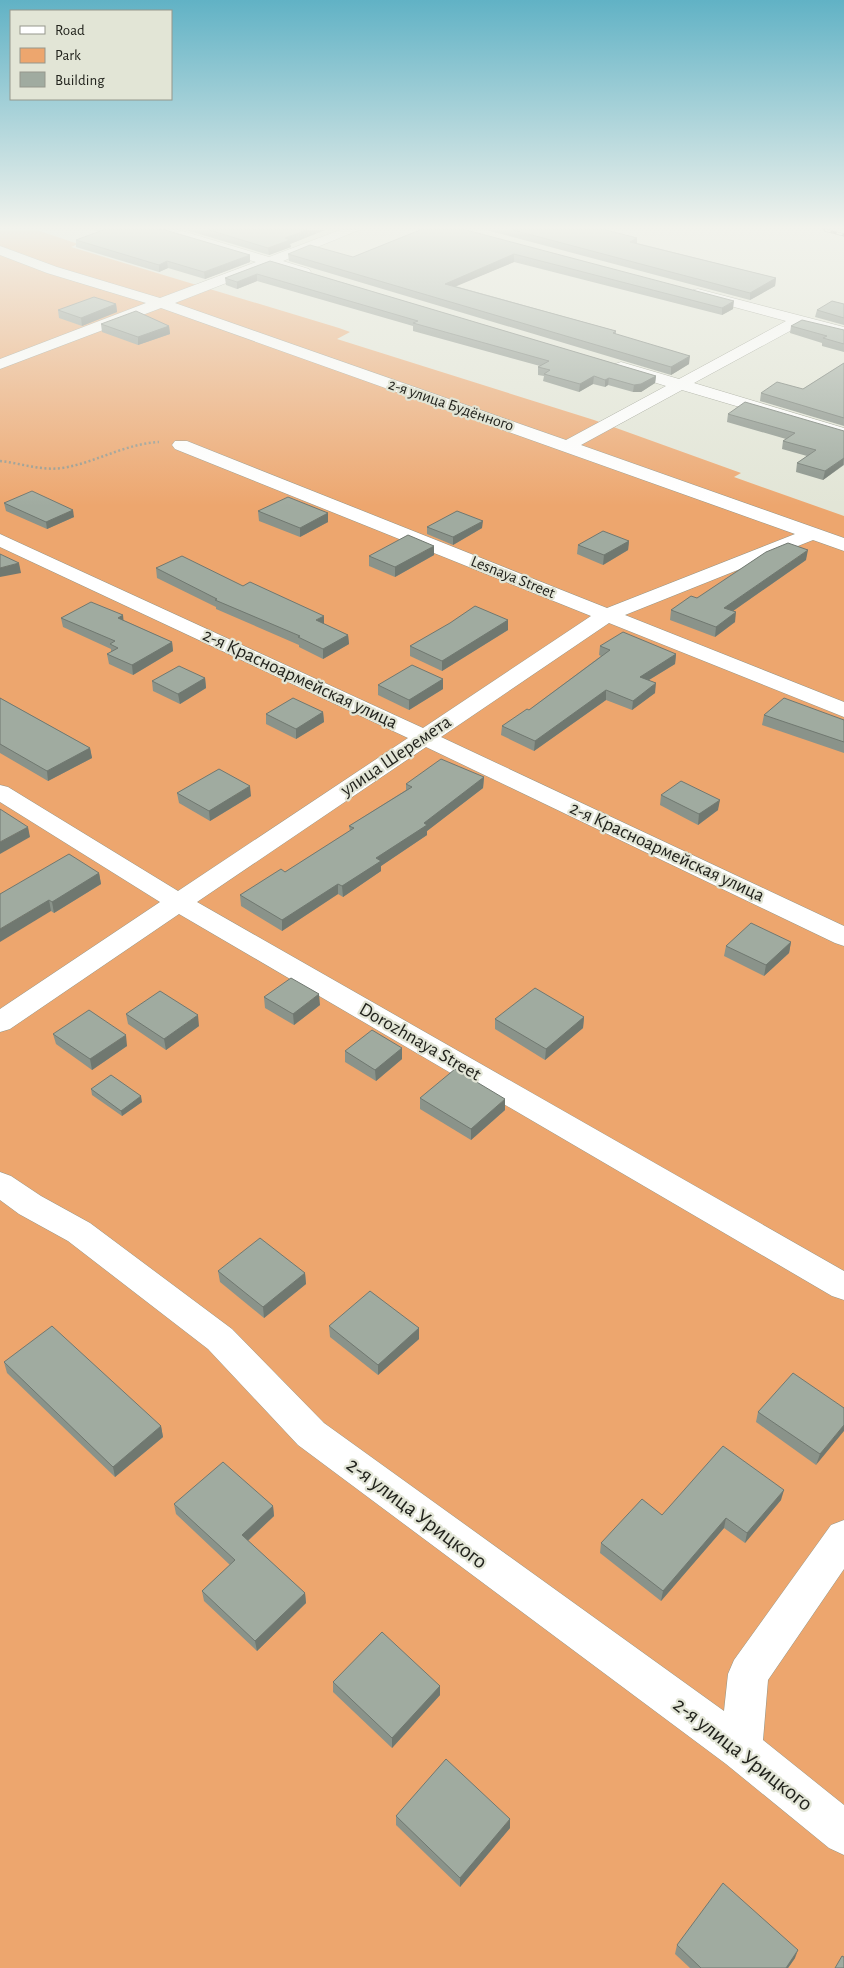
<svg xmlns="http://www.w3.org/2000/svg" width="844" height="1968" viewBox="0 0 844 1968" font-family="'Alegreya Sans',sans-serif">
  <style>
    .green { fill: #eda66e }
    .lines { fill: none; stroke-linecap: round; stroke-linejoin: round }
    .minor-casing { stroke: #929587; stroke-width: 1 }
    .path { stroke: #95978c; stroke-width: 2.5; stroke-dasharray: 2 2.5; stroke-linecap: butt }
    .minor { fill: #fff; fill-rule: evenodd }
    .rail-casing { stroke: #383932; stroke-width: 3 }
    .rail { stroke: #e2e5d6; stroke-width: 2; stroke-dasharray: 6; stroke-linecap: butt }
    .wall { fill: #8a938a }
    .shaded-wall { fill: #707870 }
    .building { fill: #a0aba0; stroke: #707870 }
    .labels { text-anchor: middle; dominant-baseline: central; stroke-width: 4.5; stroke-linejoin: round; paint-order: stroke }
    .far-street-label { font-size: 16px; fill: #22231d; stroke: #e2e5d6 }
    .street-label { font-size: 19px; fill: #22231d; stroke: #e2e5d6 }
    .near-street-label { font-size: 22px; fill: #22231d; stroke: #e2e5d6 }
  </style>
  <rect width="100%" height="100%" fill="#e2e5d6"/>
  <path class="green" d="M0 230H37L78 244 71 247 339 328 350 332 337 339 594 420 741 473 734 477 844 516V1968H0Z"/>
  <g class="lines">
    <g class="minor-casing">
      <g id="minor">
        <path d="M158 230H179L269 257 340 230H359L283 261 309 269 311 272 309 275 304 276 270 266 175 303 566 440 666 386 615 370 613 367 615 364 621 362 679 379 786 321 693 296 691 293 693 290 698 289 844 327V337L801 325 694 383 844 428V438L682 390 581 445 844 538V551L813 540 625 615 844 702V717L609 623 441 737 844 926V946L835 943 426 747 197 902 844 1271V1300L832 1296 179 914 10 1029 0 1032V1009L160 902 0 802V785L8 787 178 891 408 738 0 547V534L423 728 591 616 175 449 172 445 175 441H187L607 608 795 534 161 308 0 369V359L146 303 47 273 0 255V246L57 267 160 298 256 262 159 233Z"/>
        <path d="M0 1172 11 1176 41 1196 90 1223 232 1329 324 1423 724 1711 728 1674 734 1660 831 1525 844 1520V1569L768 1680 763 1740 844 1805V1855L829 1848 726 1764 298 1445 208 1349 68 1241 19 1214 0 1200Z"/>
      </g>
    </g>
    <path class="path" d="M0 461C20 463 41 471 62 468 95 463 124 444 159 442"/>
    <use href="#minor" class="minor"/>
    <g class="rail-casing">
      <path id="rail" d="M825 230 844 235"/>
    </g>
    <use href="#rail" class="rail"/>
  </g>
  <g class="wall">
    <path d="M93 230H165L250 262 205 279 168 268 159 272 76 247V240L99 232Z"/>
    <path d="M186 230H325L290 244 291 247 269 255Z"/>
    <path d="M420 230 733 309 722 315 514 262 455 286 616 331V334L689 364 671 375 289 261 288 254 353 257Z"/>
    <path d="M486 230H606L637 238V243L776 278 775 286 750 300Z"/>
    <path d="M270 261 656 376 655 383 641 392H633L608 385 605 387 593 384 579 392 543 381 544 376 538 375V367L540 366 413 331V326L257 281 237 289 226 285 225 278Z"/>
    <path d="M116 304 117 312 82 326 59 318 58 310Z"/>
    <path d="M844 304V325L815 317 817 310Z"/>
    <path d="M101 324 169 326 170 334 138 345 102 332Z"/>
    <path d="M791 326 844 330V352L822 346V343L790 333Z"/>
    <path d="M844 363V426L760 401 761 393 803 389Z"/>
    <path d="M728 414 844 431V465L823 480 796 472 797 463 807 456 782 449 783 441 786 439 727 422Z"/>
    <path d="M4 503 74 517 47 529 6 511Z"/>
    <path d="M258 511 328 522 300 537 259 521Z"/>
    <path d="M427 527 482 528 453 545 427 534Z"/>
    <path d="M629 541 628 550 603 565 577 554 578 545Z"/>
    <path d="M434 555 395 577 369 566V556Z"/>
    <path d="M806 560 733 611 735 622 715 637 670 620 671 610 697 598Z"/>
    <path d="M156 568 243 586 348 635 349 644 323 659 299 647V645L216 609V607L157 578Z"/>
    <path d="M61 618 123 620 172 642 173 651 133 675 109 664 107 654 111 652V649L63 627Z"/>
    <path d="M508 620V630L442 671 410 656V646Z"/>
    <path d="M600 646 676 654 675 664 649 680 655 693 632 710 606 700 534 751 501 735 502 726 529 710 601 656 599 655Z"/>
    <path d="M205 678 206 688 180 704 153 691 152 681Z"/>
    <path d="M443 679V689L409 710 378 695V685Z"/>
    <path d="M0 698 90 748 92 758 48 781 0 753Z"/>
    <path d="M323 712 324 722 296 739 266 724V714Z"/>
    <path d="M764 715 844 720V753L762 725Z"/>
    <path d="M484 777 483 788 427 831V835L381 866V871L343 897 338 894 282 931 241 906 240 895 285 872 350 831 349 826 406 790V784Z"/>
    <path d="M177 793 251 796 210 821 179 803Z"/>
    <path d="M661 795 718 810 698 825 660 805Z"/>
    <path d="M99 873 101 884 54 913 51 911 0 894Z"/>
    <path d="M791 942 789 953 764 976 724 956 726 946Z"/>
    <path d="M264 997 320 1005 294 1025 265 1008Z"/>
    <path d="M126 1014 199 1026 166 1050 128 1024Z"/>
    <path d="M584 1017 583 1028 545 1060 495 1029V1019Z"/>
    <path d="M53 1034 127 1046 92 1070 56 1044Z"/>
    <path d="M402 1048V1059L376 1081 345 1062V1051Z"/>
    <path d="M91 1089 142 1102 122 1116 92 1095Z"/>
    <path d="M420 1098 505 1110 471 1140 420 1109Z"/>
    <path d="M218 1271 305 1273 306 1284 264 1318 220 1282Z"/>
    <path d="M329 1326 419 1328V1339L378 1375 330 1337Z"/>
    <path d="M4 1362 161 1426 163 1437 115 1477 7 1373Z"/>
    <path d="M844 1408 816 1465 756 1422 758 1412Z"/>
    <path d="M781 1500 745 1543 724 1528 661 1601 600 1553 601 1543 662 1515Z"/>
    <path d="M174 1504 273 1506 274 1516 248 1541 305 1593 306 1603 257 1651 204 1601 202 1591 230 1565 176 1514Z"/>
    <path d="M333 1682 440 1686V1695L392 1748 333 1692Z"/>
    <path d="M396 1816 510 1828 460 1887 396 1825Z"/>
    <path d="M677 1945 795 1958 788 1968H690L675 1954Z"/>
  </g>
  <g class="shaded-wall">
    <path d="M307 230H325L290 244 291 247 269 255 268 248 285 238Z"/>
    <path d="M637 238V245L630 242Z"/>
    <path d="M514 254V262L445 291V284Z"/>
    <path d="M250 255V262L205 279 204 272Z"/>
    <path d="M167 261 168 268 159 272V265Z"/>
    <path d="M257 274V281L237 289V282Z"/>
    <path d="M776 278 775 286 750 300V293Z"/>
    <path d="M734 301 733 309 722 315V308Z"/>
    <path d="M116 304 117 312 82 326 81 318Z"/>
    <path d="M169 326 170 334 138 345V337Z"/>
    <path d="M690 356 689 364 671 375V367Z"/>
    <path d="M594 376 593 384 579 392 580 384Z"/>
    <path d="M656 376 655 383 641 392H633L634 385Z"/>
    <path d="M609 378 608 385 605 387V380Z"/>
    <path d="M844 458 843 465 823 480 825 471Z"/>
    <path d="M73 510 74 517 47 529 46 522Z"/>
    <path d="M328 513V522L300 537V528Z"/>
    <path d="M483 521 482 528 453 545V537Z"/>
    <path d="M629 541 628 550 603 565 604 555Z"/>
    <path d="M434 546V555L395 577V567Z"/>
    <path d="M808 550 806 560 723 618 724 608Z"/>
    <path d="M19 563 21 573 0 577V568Z"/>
    <path d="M736 612 735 622 715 637 716 627Z"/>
    <path d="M123 615 124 625 118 618Z"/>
    <path d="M324 616V626L316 620Z"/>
    <path d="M508 620V630L442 671V661Z"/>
    <path d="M348 635 349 644 323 659V649Z"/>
    <path d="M172 642 173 651 133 675 132 665Z"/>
    <path d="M676 654 675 664 639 686 640 677Z"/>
    <path d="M205 678 206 688 180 704 178 694Z"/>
    <path d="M443 679V689L409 710V700Z"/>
    <path d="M656 683 655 693 632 710 633 701Z"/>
    <path d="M606 690V700L534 751 535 741Z"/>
    <path d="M323 712 324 722 296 739V729Z"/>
    <path d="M90 748 92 758 48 781 47 771Z"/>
    <path d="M484 777 483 788 427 831V835L381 866V871L343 897 342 886 376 858 424 823Z"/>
    <path d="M250 786 251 796 210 821 209 811Z"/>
    <path d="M720 800 718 810 698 825 699 814Z"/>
    <path d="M28 827 30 837 0 854V842Z"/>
    <path d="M99 873 101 884 54 913 52 902Z"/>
    <path d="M338 884V894L282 931V920Z"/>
    <path d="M49 900 51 911 0 942V929Z"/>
    <path d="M791 942 789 953 764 976 766 965Z"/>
    <path d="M319 994 320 1005 294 1025 293 1014Z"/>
    <path d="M198 1015 199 1026 166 1050 164 1039Z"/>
    <path d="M584 1017 583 1028 545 1060 546 1049Z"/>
    <path d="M126 1035 127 1046 92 1070 90 1059Z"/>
    <path d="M402 1048V1059L376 1081 375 1070Z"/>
    <path d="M141 1096 142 1102 122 1116 121 1111Z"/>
    <path d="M505 1099V1110L471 1140V1129Z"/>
    <path d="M305 1273 306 1284 264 1318 263 1307Z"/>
    <path d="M419 1328V1339L378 1375V1365Z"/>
    <path d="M844 1425V1431L816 1465 820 1454Z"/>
    <path d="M161 1426 163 1437 115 1477 113 1467Z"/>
    <path d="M784 1490 781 1500 745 1543 747 1533Z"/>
    <path d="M273 1506 274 1516 243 1545 242 1535Z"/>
    <path d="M726 1518 724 1528 661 1601 663 1591Z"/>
    <path d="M305 1593 306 1603 257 1651 255 1641Z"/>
    <path d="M440 1686V1695L392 1748V1738Z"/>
    <path d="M510 1819V1828L460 1887V1878Z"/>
    <path d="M798 1950 795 1958 788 1968H786Z"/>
  </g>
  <g class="building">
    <path d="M103 230H165L250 255 204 272 167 261 159 265 76 240Z"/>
    <path d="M209 230H307L285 238 290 240 268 248Z"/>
    <path d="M420 230H466L734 301 722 308 514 254 445 284 616 331 613 333 690 356 671 367 288 254 310 245 353 257Z"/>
    <path d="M513 230H606L637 238 630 242 776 278 750 293Z"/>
    <path d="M270 261 656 376 641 384 634 385 609 378 605 380 594 376 580 384 544 374 550 370 538 367 549 361 413 323 418 321 257 274 237 282 225 278Z"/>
    <path d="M94 297 116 304 81 318 58 310Z"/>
    <path d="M832 301 844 304V318L817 310Z"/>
    <path d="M136 311 169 326 138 337 101 324Z"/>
    <path d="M802 320 844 330V344L823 338 827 336 791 326Z"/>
    <path d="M844 363V418L761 393 777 382 803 389Z"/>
    <path d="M745 402 844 431V458L825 471 797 463 816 450 783 441 795 433 728 414Z"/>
    <path d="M32 491 73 510 46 522 4 503Z"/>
    <path d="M288 497 328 513 300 528 258 511Z"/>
    <path d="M457 511 483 521 453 537 427 527Z"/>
    <path d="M603 531 629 541 604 555 578 545Z"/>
    <path d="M408 535 434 546 395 567 369 556Z"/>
    <path d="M788 543 808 550 724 608 736 612 716 627 671 610 691 596 697 598 766 552Z"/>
    <path d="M0 554 19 563 0 568Z"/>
    <path d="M182 556 243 586 250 582 324 616 316 620 348 635 323 649 298 637 300 636 215 600 217 599 156 568Z"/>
    <path d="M91 602 123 615 118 618 172 642 132 665 107 654 118 648 110 644 115 641 61 618Z"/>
    <path d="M475 606 508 620 442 661 410 646 450 623Z"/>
    <path d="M623 632 676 654 640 677 656 683 633 701 606 690 535 741 502 726 527 709 529 710 610 650 600 646Z"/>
    <path d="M412 665 443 679 409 700 378 685Z"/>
    <path d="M179 666 205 678 178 694 152 681Z"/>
    <path d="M0 698 90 748 47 771 0 744Z"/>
    <path d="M293 698 323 712 296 729 266 714Z"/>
    <path d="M784 698 844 720V742L764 715Z"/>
    <path d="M441 759 484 777 424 823 427 825 376 858 381 861 342 886 338 884 282 920 240 895 281 869 285 872 354 828 349 826 412 787 406 784Z"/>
    <path d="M219 769 250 786 209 811 177 793Z"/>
    <path d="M681 781 720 800 699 814 661 795Z"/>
    <path d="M0 809 28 827 0 842Z"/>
    <path d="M69 854 99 873 52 902 49 900 0 929V894Z"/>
    <path d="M751 923 791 942 766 965 726 946Z"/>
    <path d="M291 978 319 994 293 1014 264 997Z"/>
    <path d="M535 988 584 1017 546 1049 495 1019Z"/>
    <path d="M160 991 198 1015 164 1039 126 1014Z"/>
    <path d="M89 1010 126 1035 90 1059 53 1034Z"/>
    <path d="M372 1030 402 1048 375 1070 345 1051Z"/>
    <path d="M455 1069 505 1099 471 1129 420 1098Z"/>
    <path d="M111 1075 141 1096 121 1111 91 1089Z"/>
    <path d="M260 1238 305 1273 263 1307 218 1271Z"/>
    <path d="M370 1291 419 1328 378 1365 329 1326Z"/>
    <path d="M52 1326 161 1426 113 1467 4 1362Z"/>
    <path d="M793 1373 844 1408V1425L820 1454 758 1412Z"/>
    <path d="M723 1446 784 1490 747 1533 726 1518 663 1591 601 1543 642 1499 662 1515Z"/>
    <path d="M223 1462 273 1506 242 1535 305 1593 255 1641 202 1591 235 1560 174 1504Z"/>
    <path d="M382 1632 440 1686 392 1738 333 1682Z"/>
    <path d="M446 1759 510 1819 460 1878 396 1816Z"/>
    <path d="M723 1883 798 1950 786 1968H701L677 1945Z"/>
    <path d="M842 1956 844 1957V1968H835Z"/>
  </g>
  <linearGradient id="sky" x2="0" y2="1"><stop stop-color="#61b2c5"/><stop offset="0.45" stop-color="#f2f3ed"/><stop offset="1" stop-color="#f2f3ed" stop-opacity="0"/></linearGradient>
  <rect width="844" height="506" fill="url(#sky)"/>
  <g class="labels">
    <g class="far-street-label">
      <text transform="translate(451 405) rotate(19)">2-я улица Будённого</text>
      <text transform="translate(513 577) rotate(22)">Lesnaya Street</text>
    </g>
    <g class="street-label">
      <text transform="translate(300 679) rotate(25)">2-я Красноармейская улица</text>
      <text transform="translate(396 756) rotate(-34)">улица Шеремета</text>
      <text transform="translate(667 852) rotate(25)">2-я Красноармейская улица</text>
      <text transform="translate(420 1042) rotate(30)">Dorozhnaya Street</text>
    </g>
    <g class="near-street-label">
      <text transform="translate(417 1513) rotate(37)">2-я улица Урицкого</text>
      <text transform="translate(743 1754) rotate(38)">2-я улица Урицкого</text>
    </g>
  </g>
  <rect x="10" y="10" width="162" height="90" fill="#e2e5d6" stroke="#95978c"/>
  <rect x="20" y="26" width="25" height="8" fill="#ffffff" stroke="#95978c"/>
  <text x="55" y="35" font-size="15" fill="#22231d">Road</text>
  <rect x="20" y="48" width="25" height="15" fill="#eda66e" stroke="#95978c"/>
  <text x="55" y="60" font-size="15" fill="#22231d">Park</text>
  <rect x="20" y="72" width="25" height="15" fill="#a0aba0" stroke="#95978c"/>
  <text x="55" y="85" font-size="15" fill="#22231d">Building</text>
</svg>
